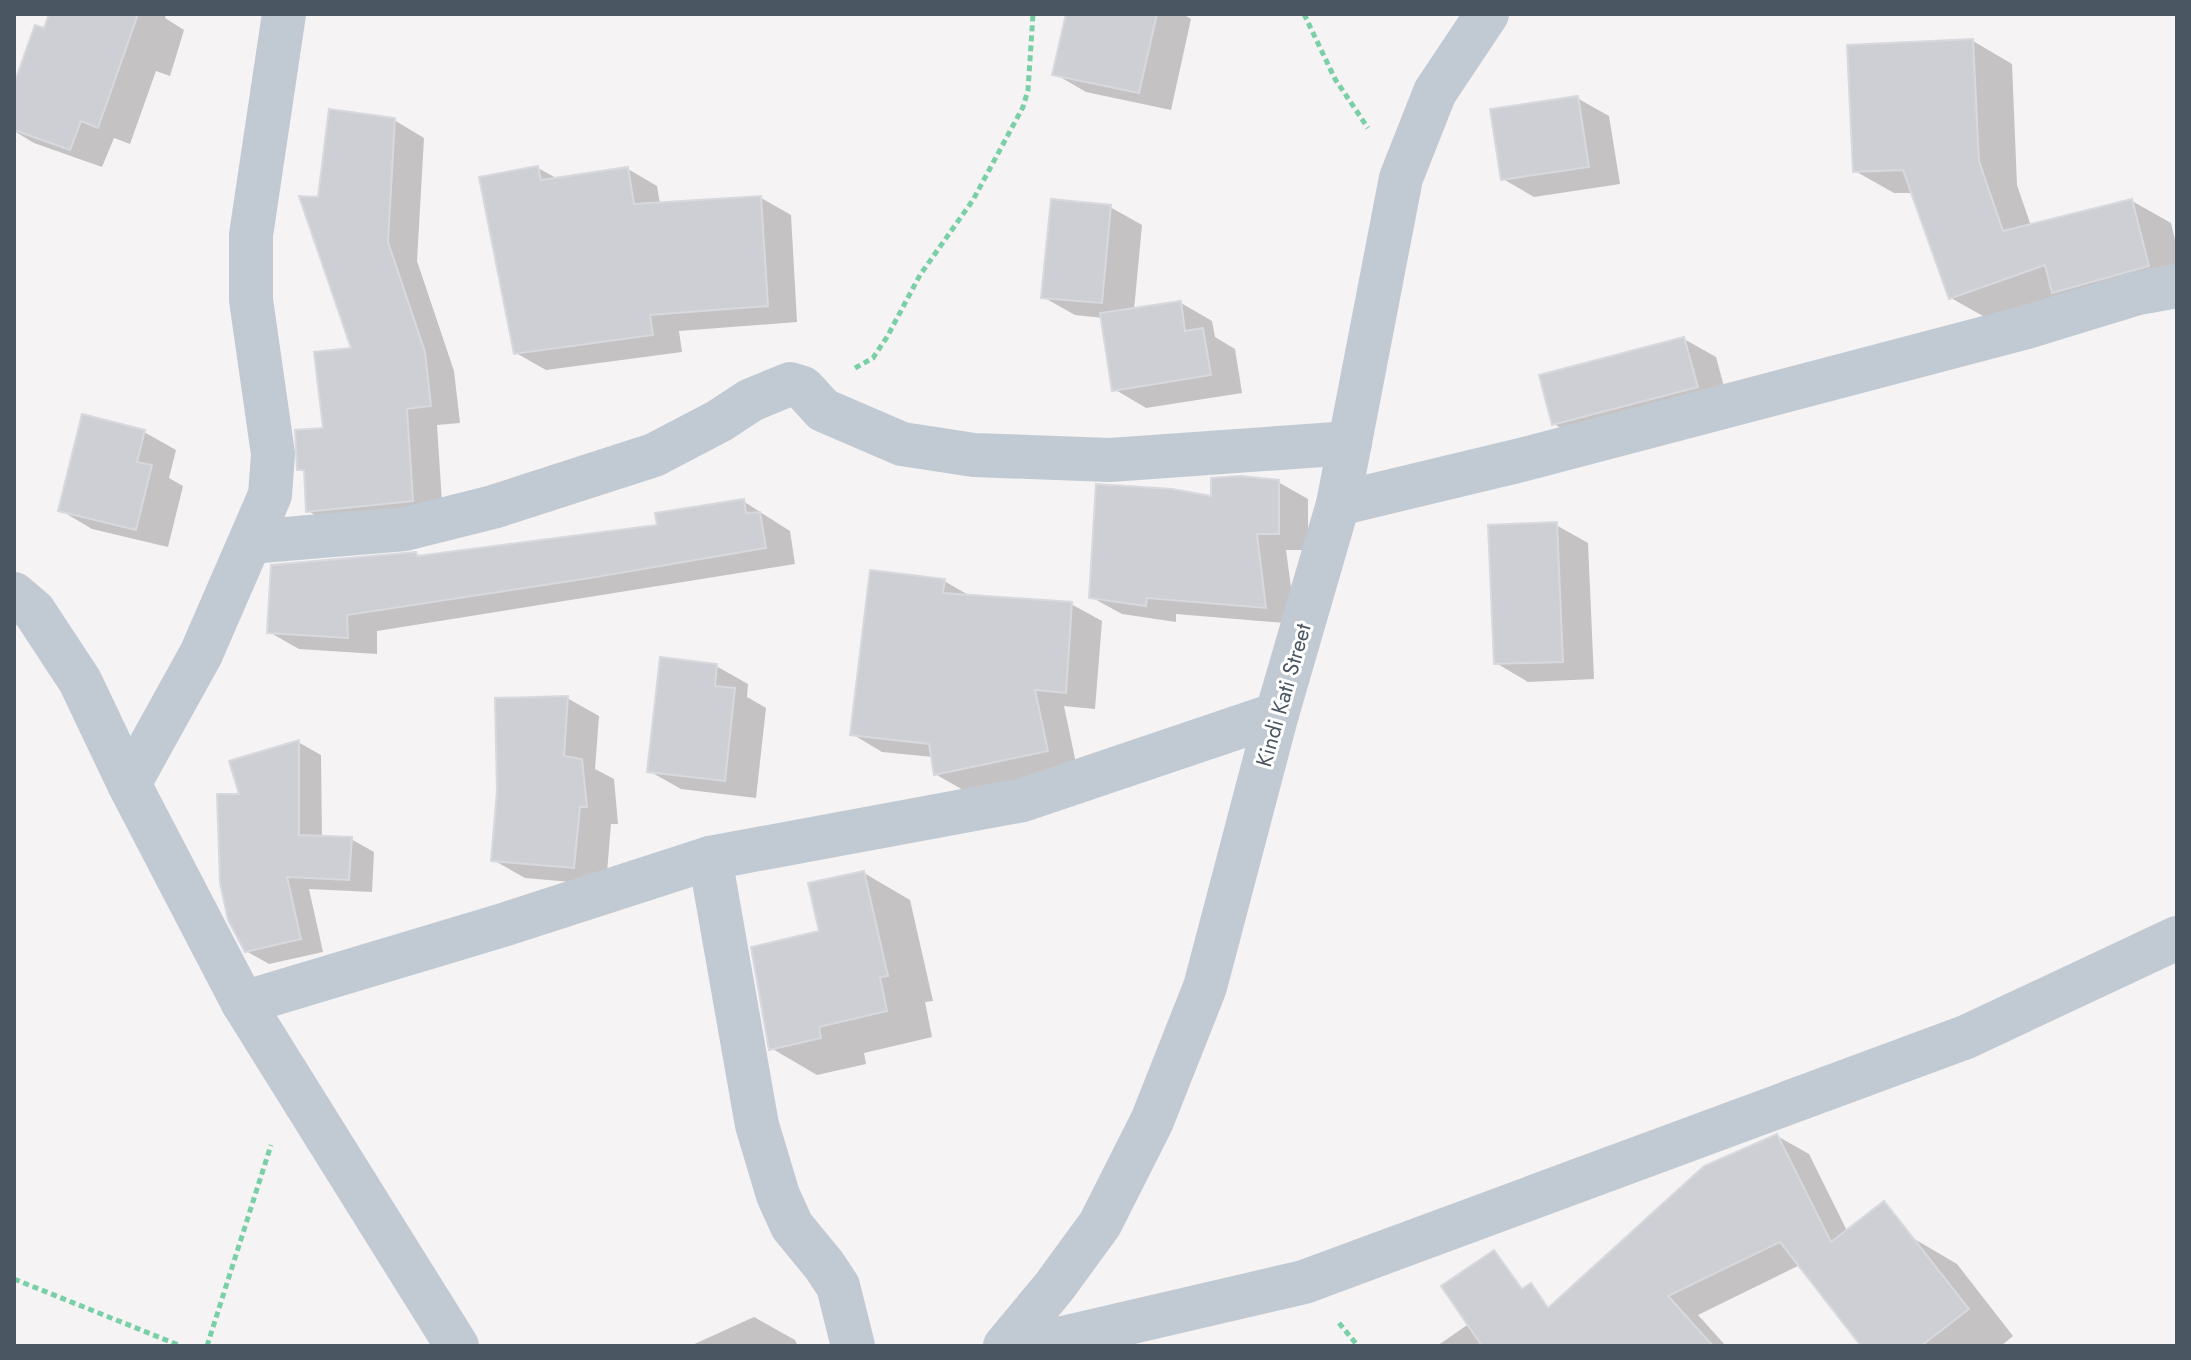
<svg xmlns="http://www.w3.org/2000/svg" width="2191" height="1360" viewBox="0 0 2191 1360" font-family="Jost,sans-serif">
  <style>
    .shadow { fill: #0003 }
    .building { fill: #cdcfd5; stroke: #d7d9de; stroke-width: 2 }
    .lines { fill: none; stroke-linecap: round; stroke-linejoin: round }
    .path { stroke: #7ad0a6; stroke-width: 5; stroke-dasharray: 6 4; stroke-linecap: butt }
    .minor { stroke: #c1cad2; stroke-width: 44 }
    .labels { text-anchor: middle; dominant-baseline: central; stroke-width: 6; stroke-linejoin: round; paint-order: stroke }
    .street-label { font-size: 22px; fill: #4a5661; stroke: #fff }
  </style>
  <rect width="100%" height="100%" fill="#f5f3f3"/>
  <g class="shadow">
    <path d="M51 14H166L165 18 184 30 170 76 156 71 130 144 114 138 102 167 34 143 14 131V90Z"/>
    <path d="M1068 14H1183L1191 19 1171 110 1086 92 1055 74Z"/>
    <path d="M1973 41 2012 64 2017 185 2031 226 2132 201 2171 223 2177 248V290L1990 320 1951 298 1913 193H1894L1855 171Z"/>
    <path d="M1577 98 1609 116 1620 184 1534 197 1503 179Z"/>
    <path d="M394 120 424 138 417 261 454 371 460 423 437 425 443 518 338 528 308 511 306 473 299 469 325 430 354 350 320 199Z"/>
    <path d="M538 168 558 179 628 169 657 186 660 204 761 198 791 215 797 322 679 331 682 352 546 370 516 353Z"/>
    <path d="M1110 207 1142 225 1134 310 1181 303 1212 321 1215 337 1235 349 1242 393 1146 408 1114 389 1103 318 1075 315 1043 297Z"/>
    <path d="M1684 339 1716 357 1729 405 1585 442 1554 424Z"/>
    <path d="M144 432 176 450 169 478 183 486 168 547 92 529 60 510Z"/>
    <path d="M1278 482 1308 499V550H1286L1296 624 1176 614V622L1122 614 1091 597 1213 498Z"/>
    <path d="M743 501 790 531 795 564 377 631V654L299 649 269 632 416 554 422 558 659 526Z"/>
    <path d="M1556 525 1588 543 1594 679 1528 682 1496 663Z"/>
    <path d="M944 581 972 597 1071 604 1102 621 1095 709 1064 706 1077 768 965 791 935 774 933 757 882 752 852 734Z"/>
    <path d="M716 666 748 684 747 697 766 708 756 798 681 789 649 771Z"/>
    <path d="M567 698 599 716 595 769 614 779 618 824H611L606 885 525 878 493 860 499 791Z"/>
    <path d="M298 742 321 755 322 838 351 839 374 852 372 892 309 889 323 952 269 964 246 951 242 796Z"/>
    <path d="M864 873 910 900 933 1001 925 1002 932 1037 864 1053 866 1064 817 1075 771 1048 821 933Z"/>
    <path d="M1777 1136 1809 1154 1854 1245 1806 1262 1698 1315 1726 1346H1636L1578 1284Z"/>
    <path d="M1911 1237 1957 1264 2013 1336 2001 1346H1864Z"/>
    <path d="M1496 1305 1554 1346H1437Z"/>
    <path d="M754 1317 795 1340 798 1346H690Z"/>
  </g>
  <g class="building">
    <path d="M49 14H138L98 128 81 121 70 150 14 130V84L35 25 44 28Z"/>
    <path d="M1066 14H1157L1139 93 1052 75Z"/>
    <path d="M1973 39 1979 161 2003 231 2132 199 2149 266 2052 293 2045 265 1949 299 1903 170 1853 172 1847 45Z"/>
    <path d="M1578 96 1589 167 1501 180 1490 109Z"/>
    <path d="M329 109 395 118 388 242 425 352 431 406 407 409 413 501 306 512 304 470H297L295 430 323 428 314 352 351 348 299 196 318 197Z"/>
    <path d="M538 166 541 180 628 167 634 204 761 196 768 306 650 315 653 335 514 354 479 177Z"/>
    <path d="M1051 199 1111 205 1102 303 1041 298Z"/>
    <path d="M1181 301 1185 331 1203 328 1211 375 1112 391 1100 313Z"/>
    <path d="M1684 337 1698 387 1552 425 1539 375Z"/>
    <path d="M82 414 145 430 137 462 152 465 136 530 58 511Z"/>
    <path d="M1241 476 1279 480V534H1257L1266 608 1147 598 1146 606 1089 598 1096 484 1172 489 1211 496V478Z"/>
    <path d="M744 499 746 513 760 512 766 548 590 578 347 615 348 638 267 633 271 565 416 552 417 556 657 525 655 513Z"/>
    <path d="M1557 522 1563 662 1494 664 1488 525Z"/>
    <path d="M870 570 945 579 943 593 1072 602 1066 693 1035 690 1048 751 934 775 929 744 850 735Z"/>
    <path d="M660 657 717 664 715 686 735 688 725 781 647 772Z"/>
    <path d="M568 696 564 756 582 759 587 807H580L574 868 491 861 497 791 495 698Z"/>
    <path d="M299 740V835L352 837 349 880 287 877 301 939 245 952 228 920 220 883 217 794H239L229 761Z"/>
    <path d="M864 871 888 976 880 977 887 1011 819 1027 821 1038 769 1050 751 947 819 931 808 883Z"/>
    <path d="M1777 1134 1831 1242 1884 1201 1969 1309 1921 1346H1861L1780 1242 1668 1296 1713 1346H1482L1441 1286 1494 1250 1522 1289 1531 1283 1548 1308 1704 1166Z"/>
  </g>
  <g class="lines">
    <g class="path">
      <path d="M1304 14 1335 79 1368 128"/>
      <path d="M855 368 873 358 887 337 920 275 973 200 1023 107 1028 90 1033 14"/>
      <path d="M14 1279 181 1346"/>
      <path d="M1339 1323 1358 1346"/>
      <path d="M207 1346 271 1145"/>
    </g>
    <g class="minor">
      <path d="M1338 504 1517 461 2027 327 2138 293 2177 286"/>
      <path d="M250 542 405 529 493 507 654 455 719 421 751 400 790 384 803 388 823 410 902 444 974 455 1110 460 1350 443"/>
      <path d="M14 594 34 611 80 681 129 784 243 1003 457 1346"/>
      <path d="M129 784 201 654 270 495 273 454 251 300V235L284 14"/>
      <path d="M710 858 757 1125 778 1195 792 1226 824 1265 838 1286 853 1346"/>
      <path d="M243 1003 503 925 710 858 1023 800 1277 714"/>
      <path d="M1005 1346 1054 1287 1100 1224 1152 1121 1205 987 1277 714 1338 504 1401 178 1435 92 1487 14"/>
      <path d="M1029 1346 1304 1282 1966 1037 2177 938"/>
    </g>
  </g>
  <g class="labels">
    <g class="street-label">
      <text transform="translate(1283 695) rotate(-74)">Kindi Kati Street</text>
    </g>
  </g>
  <rect width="2191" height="1360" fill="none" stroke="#4a5661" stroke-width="32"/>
</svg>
